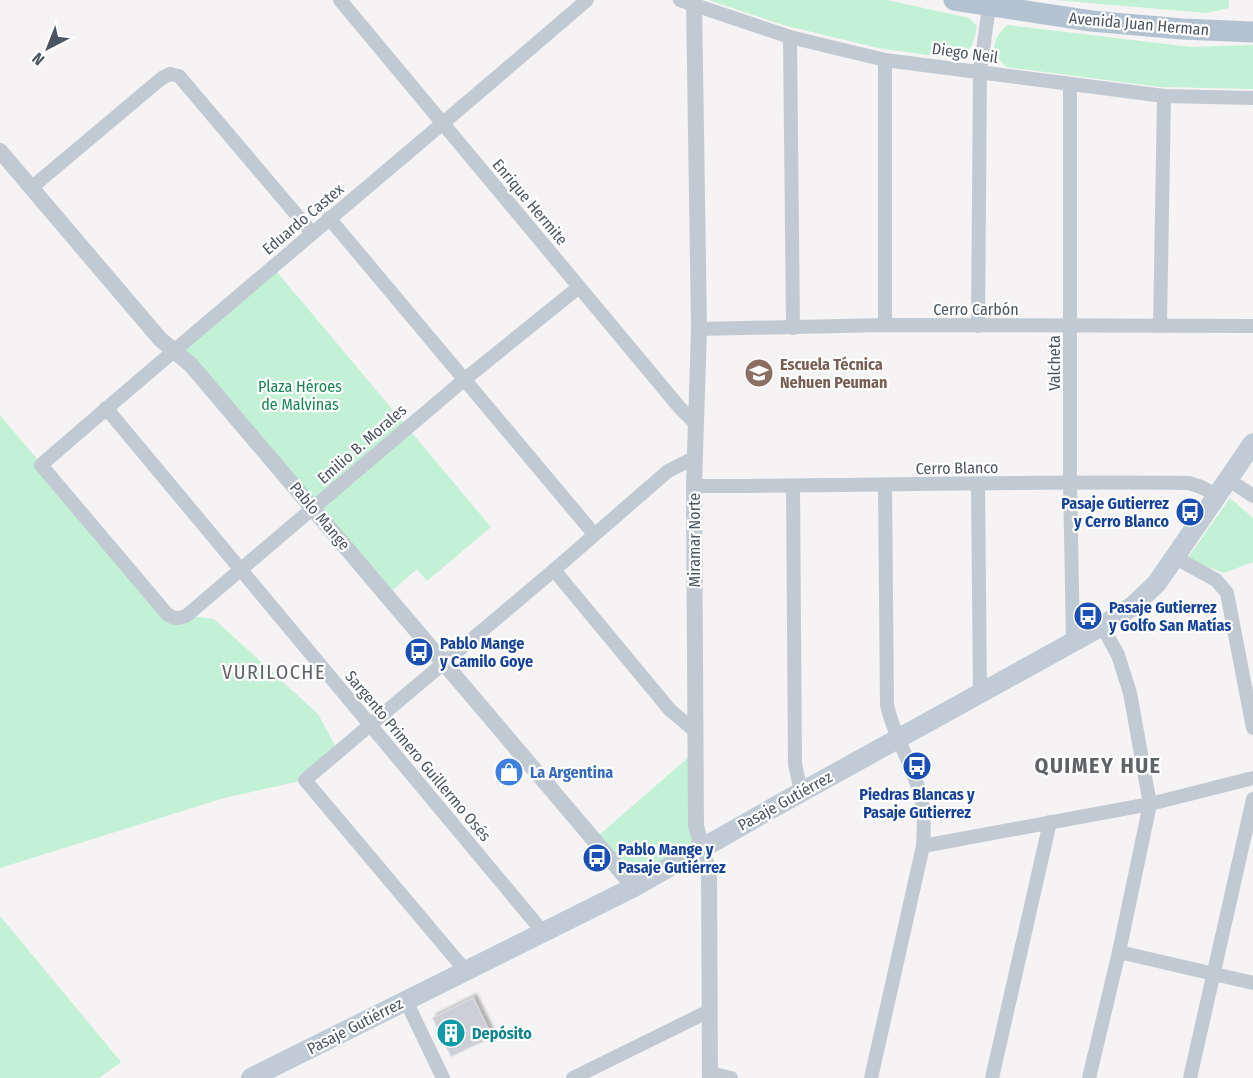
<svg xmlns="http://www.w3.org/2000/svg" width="1253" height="1078" viewBox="0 0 1253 1078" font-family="'Fira Sans Condensed',sans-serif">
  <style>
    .green { fill: #c3f1d5 }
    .building { fill: #cdcfd5; stroke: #d7d9de; stroke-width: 1.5; filter: url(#shadow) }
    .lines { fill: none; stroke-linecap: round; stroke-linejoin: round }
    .minor { stroke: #c1cad2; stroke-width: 14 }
    .tertiary { stroke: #c1cad2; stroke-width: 16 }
    .secondary { stroke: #c1cbd6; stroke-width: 20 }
    .primary { stroke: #b3c2d1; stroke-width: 21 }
    .labels { text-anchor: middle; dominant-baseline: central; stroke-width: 4.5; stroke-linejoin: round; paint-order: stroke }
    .street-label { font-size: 16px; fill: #4a5661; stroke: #fff }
    .education-label { font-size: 16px; font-weight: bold; fill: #785e54; stroke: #fff; text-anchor: start }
    .park-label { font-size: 16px; fill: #17864f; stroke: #fff }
    .transit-label { font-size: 16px; font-weight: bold; fill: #164399; stroke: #fff; text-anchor: start }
    .shop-label { font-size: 16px; font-weight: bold; fill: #366cbe; stroke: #fff; text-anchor: start }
    .culture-label { font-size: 16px; font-weight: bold; fill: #0d838f; stroke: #fff; text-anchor: start }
    .quarter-label { font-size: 20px; letter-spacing: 1.5px; fill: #5f6368; stroke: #fff }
    .district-label { font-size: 22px; font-weight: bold; letter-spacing: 1.5px; fill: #5f6368; stroke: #fff }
  </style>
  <defs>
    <filter id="shadow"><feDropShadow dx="3.5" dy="-3.5" stdDeviation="1.5" flood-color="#0004"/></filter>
  </defs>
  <rect width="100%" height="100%" fill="#f5f3f3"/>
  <g class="green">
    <path d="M708 0H887L969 18 977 26C974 42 972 52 956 59L878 48 783 25Z"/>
    <path d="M1055 0H1229V8L1206 13Z"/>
    <path d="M1007 25 1191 47 1253 45V89L1160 87 1006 67C990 51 991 41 1007 25Z"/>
    <path d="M272 266 491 527 427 581 417 569 387 595 173 349Z"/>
    <path d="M0 415 167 613 214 619 318 714 338 751 305 780 224 798 0 868Z"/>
    <path d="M1230 498 1253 518V562L1224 573 1187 559Z"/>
    <path d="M690 756 697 845 635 881 598 836Z"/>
    <path d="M0 916 121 1062 99 1078H0Z"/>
  </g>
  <path class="building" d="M473 998 492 1037 451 1056 433 1018Z"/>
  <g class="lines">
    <g class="minor">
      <path d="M340 0 680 408 696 424"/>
      <path d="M680 0 790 37 885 60 1164 96 1253 98"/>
      <path d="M790 37 793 328"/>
      <path d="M1070 84V482L1073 641"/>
      <path d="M31 188 162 78 170 74 179 76 312 233"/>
      <path d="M329 218 594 534"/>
      <path d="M579 287 465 379 186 616C178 619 174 619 167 614L41 465C222 308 406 156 587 0"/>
      <path d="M885 325V60"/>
      <path d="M978 326 980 71 989 7"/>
      <path d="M1160 326 1164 96"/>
      <path d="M699 329 885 325 1253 326"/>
      <path d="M106 408 543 932"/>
      <path d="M1229 480 1253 496"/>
      <path d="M978 484 980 694"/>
      <path d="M694 486C859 486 1024 481 1189 483L1201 487 1218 496"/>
      <path d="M793 486 795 764 801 792"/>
      <path d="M1176 558 1216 580 1227 593 1253 728"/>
      <path d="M554 570 670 710 695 731"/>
      <path d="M923 846 1150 804 1253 778"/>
      <path d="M1119 952 1253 983"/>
      <path d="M465 970 305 780 554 570 668 471 694 458"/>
      <path d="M406 1001 443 1078"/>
      <path d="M710 1073 731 1078"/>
      <path d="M573 1078 709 1011"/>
      <path d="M871 1078 923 846C924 829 925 811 920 794 912 763 894 737 887 705L885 485"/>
      <path d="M992 1078 1050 822"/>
      <path d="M1089 1078 1119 952 1150 804 1130 693 1118 655 1102 626"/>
      <path d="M1190 1078 1253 799"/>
    </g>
    <g class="tertiary">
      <path d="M694 0 699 329 694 486 696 826 709 874 710 1078"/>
      <path d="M0 151 160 339 191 365 634 887"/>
    </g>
    <path class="secondary" d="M251 1078 634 887 778 805 1102 626 1133 606 1157 583 1253 443"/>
    <path class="primary" d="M954 0 1091 21 1182 29 1253 32"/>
  </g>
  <defs>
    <g id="school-disc" transform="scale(1.5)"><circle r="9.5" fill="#8d6e63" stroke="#fff"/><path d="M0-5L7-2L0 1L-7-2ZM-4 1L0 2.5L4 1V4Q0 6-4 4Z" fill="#fff"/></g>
    <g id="bus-disc" transform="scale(1.5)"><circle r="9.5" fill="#1a4fb4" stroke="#fff"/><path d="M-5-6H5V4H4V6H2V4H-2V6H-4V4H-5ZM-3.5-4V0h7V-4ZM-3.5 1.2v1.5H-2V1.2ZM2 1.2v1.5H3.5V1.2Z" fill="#fff"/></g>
    <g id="shop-disc" transform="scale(1.5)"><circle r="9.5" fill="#3f7fe0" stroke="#fff"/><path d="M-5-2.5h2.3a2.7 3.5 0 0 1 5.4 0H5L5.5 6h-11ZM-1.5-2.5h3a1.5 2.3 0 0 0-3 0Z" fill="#fff"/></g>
    <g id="building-disc" transform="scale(1.5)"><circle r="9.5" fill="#0f9aa8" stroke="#fff"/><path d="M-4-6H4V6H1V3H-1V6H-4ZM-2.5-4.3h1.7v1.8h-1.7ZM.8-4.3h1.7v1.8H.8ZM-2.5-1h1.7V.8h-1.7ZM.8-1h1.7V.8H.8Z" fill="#fff"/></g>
  </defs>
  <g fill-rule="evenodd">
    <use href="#school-disc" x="759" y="373"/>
    <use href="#bus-disc" x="1190" y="512"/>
    <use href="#bus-disc" x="1088" y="616"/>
    <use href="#bus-disc" x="419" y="652"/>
    <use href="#bus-disc" x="917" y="766"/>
    <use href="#shop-disc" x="509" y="772"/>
    <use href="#bus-disc" x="597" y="858"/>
    <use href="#building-disc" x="451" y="1033"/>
  </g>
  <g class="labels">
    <g class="street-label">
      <text transform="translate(1139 24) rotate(5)">Avenida Juan Herman</text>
      <text transform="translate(965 53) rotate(8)">Diego Neil</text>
      <text transform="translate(530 202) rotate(50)">Enrique Hermite</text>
      <text transform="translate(303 219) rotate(-40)">Eduardo Castex</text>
      <text x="976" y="309">Cerro Carbón</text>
      <text transform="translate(1054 363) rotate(-90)">Valcheta</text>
      <text transform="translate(362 444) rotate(-41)">Emilio B. Morales</text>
      <text transform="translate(957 468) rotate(-1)">Cerro Blanco</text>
      <text transform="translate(320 516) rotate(50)">Pablo Mange</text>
      <text transform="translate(694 540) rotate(-90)">Miramar Norte</text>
      <text transform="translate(418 756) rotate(50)">Sargento Primero Guillermo Osés</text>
      <text transform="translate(785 801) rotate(-29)">Pasaje Gutiérrez</text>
      <text transform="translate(355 1026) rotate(-27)">Pasaje Gutiérrez</text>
    </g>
    <g class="education-label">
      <text x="780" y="364">Escuela Técnica<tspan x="780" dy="18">Nehuen Peuman</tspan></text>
    </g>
    <g class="park-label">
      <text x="300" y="386">Plaza Héroes<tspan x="300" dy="18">de Malvinas</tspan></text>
    </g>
    <g class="transit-label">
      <text x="1169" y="503" text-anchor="end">Pasaje Gutierrez<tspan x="1169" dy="18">y Cerro Blanco</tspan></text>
      <text x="1109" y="607">Pasaje Gutierrez<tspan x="1109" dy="18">y Golfo San Matías</tspan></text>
      <text x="440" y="643">Pablo Mange<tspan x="440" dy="18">y Camilo Goye</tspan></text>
      <text x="917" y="794" text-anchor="middle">Piedras Blancas y<tspan x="917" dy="18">Pasaje Gutierrez</tspan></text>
      <text x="618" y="849">Pablo Mange y<tspan x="618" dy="18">Pasaje Gutiérrez</tspan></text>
    </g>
    <g class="shop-label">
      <text x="530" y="772">La Argentina</text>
    </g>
    <g class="culture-label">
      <text x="472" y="1033">Depósito</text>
    </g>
    <g class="quarter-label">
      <text x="274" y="672">VURILOCHE</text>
    </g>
    <g class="district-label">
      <text x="1098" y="765">QUIMEY HUE</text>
    </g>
  </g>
  <g transform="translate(48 48) rotate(222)" stroke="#ffffff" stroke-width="4.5" paint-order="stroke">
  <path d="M0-4.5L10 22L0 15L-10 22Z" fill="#4a5661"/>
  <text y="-9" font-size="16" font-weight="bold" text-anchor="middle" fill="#4a5661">N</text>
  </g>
</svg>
